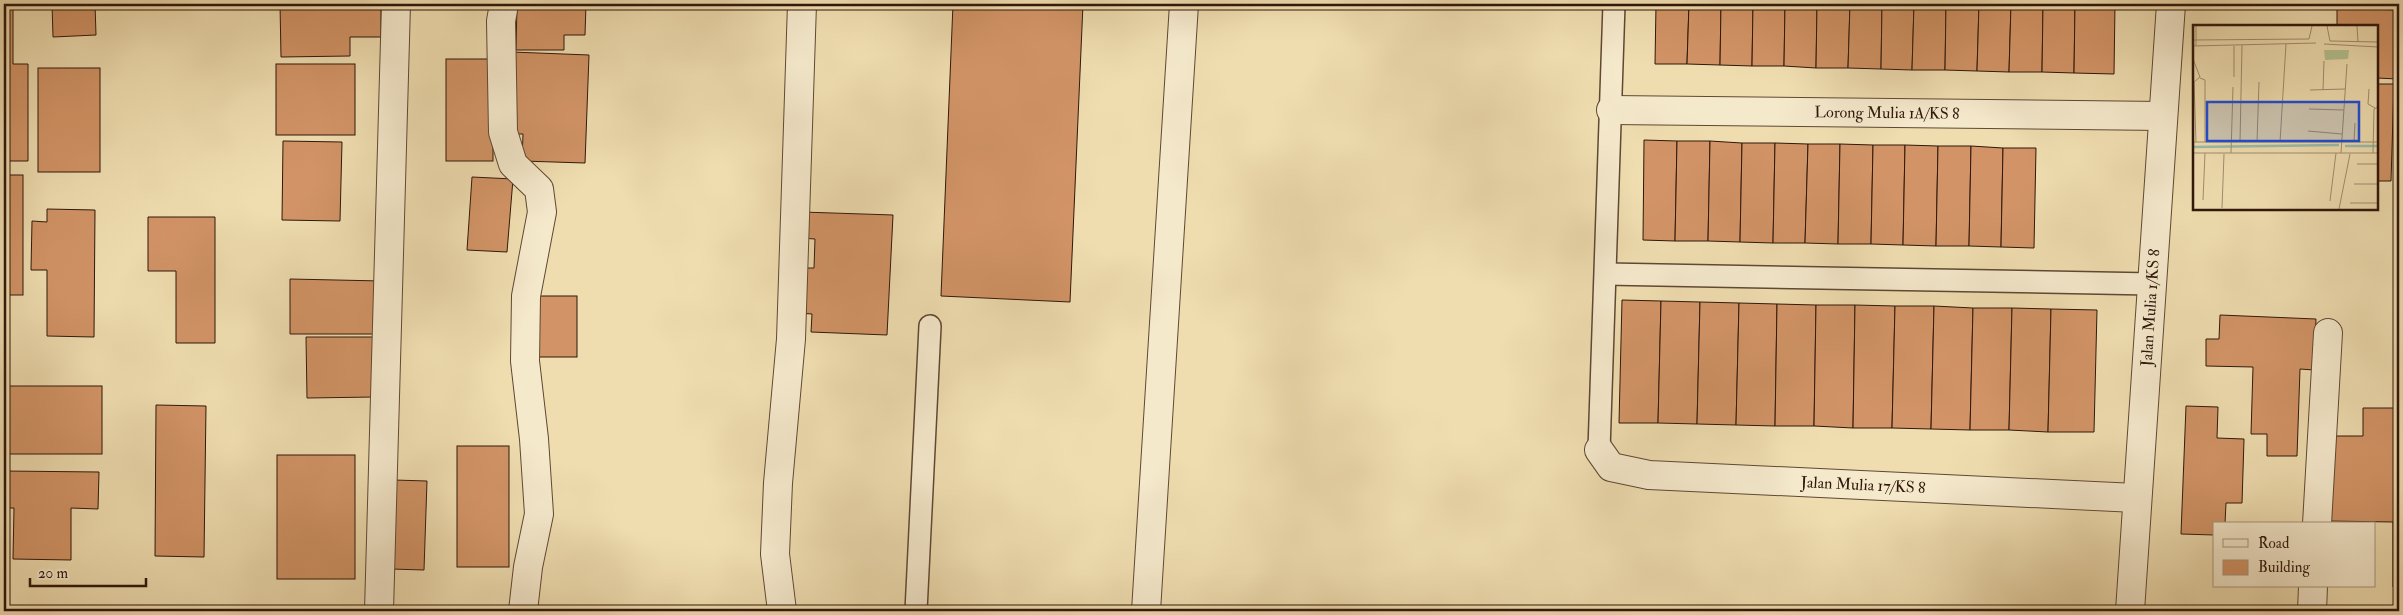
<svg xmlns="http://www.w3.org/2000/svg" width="2403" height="615" viewBox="0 0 2403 615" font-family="'IM FELL Double Pica',serif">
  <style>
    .building { fill: #d29466; stroke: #2f170b }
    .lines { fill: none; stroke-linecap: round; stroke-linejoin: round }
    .service-casing { stroke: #5f4834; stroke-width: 24 }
    .minor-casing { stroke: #5f4834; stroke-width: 30 }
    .service { stroke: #f5e9cc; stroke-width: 21 }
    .minor { stroke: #f5e9cc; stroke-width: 28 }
    .labels { text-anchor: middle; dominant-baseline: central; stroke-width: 4.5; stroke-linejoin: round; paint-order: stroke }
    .street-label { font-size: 16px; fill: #2f170b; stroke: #f5e9cc }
    .inset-river { fill: none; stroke: #9abcab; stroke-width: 2.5 }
    .inset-road { fill: none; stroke: #a28e6e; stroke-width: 1 }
    .view { fill: #1d4ed8; fill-opacity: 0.15; stroke: #1d4ed8; stroke-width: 2.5 }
    .inset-edge { fill: none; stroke: #2f170b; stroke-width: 2.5 }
  </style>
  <rect width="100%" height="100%" fill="#efddb0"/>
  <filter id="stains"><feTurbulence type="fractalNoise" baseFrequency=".004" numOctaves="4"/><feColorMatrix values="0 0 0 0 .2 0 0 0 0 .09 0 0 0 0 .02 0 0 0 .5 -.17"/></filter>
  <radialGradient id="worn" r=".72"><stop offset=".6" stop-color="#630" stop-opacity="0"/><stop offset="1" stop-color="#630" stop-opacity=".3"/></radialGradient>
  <g class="building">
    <path d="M52 4H95L96 35 53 37Z"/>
    <path d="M280 4H381V37H350V56L281 57Z"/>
    <path d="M517 4H586L585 35H564V50H516Z"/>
    <path d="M953 4H1083L1070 302 941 296Z"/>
    <path d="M1656 4H1689L1687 64H1655Z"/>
    <path d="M1689 4H1721L1720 65 1687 64Z"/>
    <path d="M1721 4H1753L1752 66 1720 65Z"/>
    <path d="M1753 4H1785L1784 66H1752Z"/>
    <path d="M1785 4H1817L1816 68 1784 66Z"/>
    <path d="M1817 4H1850L1848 68H1816Z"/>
    <path d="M1850 4H1882L1881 69 1848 68Z"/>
    <path d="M1882 4H1914L1912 70 1881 69Z"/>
    <path d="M1914 4H1946L1945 70H1912Z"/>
    <path d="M1946 4H1979L1977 71 1945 70Z"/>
    <path d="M1979 4H2011L2009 72 1977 71Z"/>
    <path d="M2011 4H2043L2042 72H2009Z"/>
    <path d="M2043 4H2075L2074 73 2042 72Z"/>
    <path d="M2075 4H2115L2114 74 2074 73Z"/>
    <path d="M4 7H13V64H28V161H4Z"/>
    <path d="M2337 8 2399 10 2398 79 2377 78V26H2337Z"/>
    <path d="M512 52 589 55 585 163 522 161 523 134H509Z"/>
    <rect x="446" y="59" width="47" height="102"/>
    <rect x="276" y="64" width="79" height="71"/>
    <rect x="38" y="68" width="62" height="104"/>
    <path d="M2377 84H2394L2391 181H2377Z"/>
    <path d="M1644 140 1677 141 1675 241 1643 240Z"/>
    <path d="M283 141 342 142 340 221 282 220Z"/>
    <path d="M1677 141H1710L1708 241H1675Z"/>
    <path d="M1710 141 1742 143 1740 242 1708 241Z"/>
    <path d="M1742 143H1775L1773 243 1740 242Z"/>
    <path d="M1775 143 1808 144 1805 243H1773Z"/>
    <path d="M1808 144H1840L1838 244 1805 243Z"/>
    <path d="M1840 144 1873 145 1871 244H1838Z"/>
    <path d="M1873 145H1905L1903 245 1871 244Z"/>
    <path d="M1905 145 1938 146 1936 246 1903 245Z"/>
    <path d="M1938 146H1971L1969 246H1936Z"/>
    <path d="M1971 146 2003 148 2001 247 1969 246Z"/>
    <path d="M2003 148H2036L2034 248 2001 247Z"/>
    <rect x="4" y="175" width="19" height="120"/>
    <path d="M472 177 513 179 507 252 467 250Z"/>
    <path d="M47 209 95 210 94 337 47 336V270H31L32 221 47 222Z"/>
    <path d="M802 212 893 215 887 335 811 332 812 314 798 313 800 268H814L815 239 800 238Z"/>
    <path d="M148 217H215V343H176V271H148Z"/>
    <path d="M290 279 382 281 381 334H290Z"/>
    <rect x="532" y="296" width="45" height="61"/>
    <path d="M1622 300 1661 301 1658 423H1619Z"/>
    <path d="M1661 301 1700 302 1697 424 1658 423Z"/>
    <path d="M1700 302 1739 303 1736 425 1697 424Z"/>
    <path d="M1739 303 1777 304 1775 426 1736 425Z"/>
    <path d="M1777 304 1816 305 1814 426H1775Z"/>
    <path d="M1816 305H1855L1853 428 1814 426Z"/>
    <path d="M1855 305 1895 306 1892 428H1853Z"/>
    <path d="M1895 306H1934L1931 429 1892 428Z"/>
    <path d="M1934 306 1973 308 1970 430 1931 429Z"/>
    <path d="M1973 308H2012L2009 430H1970Z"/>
    <path d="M2012 308 2051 309 2048 432 2009 430Z"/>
    <path d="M2051 309 2097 310 2094 432H2048Z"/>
    <path d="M2220 315 2316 319 2314 370 2300 369 2297 456H2267V434H2251L2253 367 2206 366V339H2219Z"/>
    <path d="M306 337H375V397L307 398Z"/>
    <rect x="4" y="386" width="98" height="68"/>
    <path d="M156 405 206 406 204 557 155 556Z"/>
    <path d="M2186 406 2218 407 2217 438 2244 439 2242 503H2226L2225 524H2214V535L2181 534Z"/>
    <path d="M2363 408H2399V587H2393V522L2328 521 2330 436H2363Z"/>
    <rect x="457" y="446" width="52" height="121"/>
    <rect x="277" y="455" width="78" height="124"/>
    <path d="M4 471 99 472 98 509 71 508V560L13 559 14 508H4Z"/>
    <path d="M394 480 427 481 424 570 391 569Z"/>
  </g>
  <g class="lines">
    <g class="service-casing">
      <g id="service">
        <path d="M1606 274 2152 284"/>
        <path d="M1599 450 1614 4"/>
        <path d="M916 611 930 326"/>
      </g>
    </g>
    <g class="minor-casing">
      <g id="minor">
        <path d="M504 4 501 21 503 132 513 164 539 189 542 212 526 296 525 361 534 439 539 514 528 567 523 611"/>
        <path id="s1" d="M1611 110 2163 116"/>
        <path id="s2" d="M1599 450 1611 467 1649 475 2136 498"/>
        <path d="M2317 524 2328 333"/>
        <path d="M379 611 396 4"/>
        <path d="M782 611 775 554 778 483 791 339 802 4"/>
        <path d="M1146 611 1184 4"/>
        <path id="s3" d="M2130 611 2171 4"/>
        <path d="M2312 611 2313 586"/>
      </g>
    </g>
    <use href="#service" class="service"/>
    <use href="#minor" class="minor"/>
  </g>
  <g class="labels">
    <g class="street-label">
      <text stroke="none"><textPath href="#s1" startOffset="276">Lorong Mulia 1A/KS 8</textPath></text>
      <text stroke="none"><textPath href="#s3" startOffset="304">Jalan Mulia 1/KS 8</textPath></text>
      <text stroke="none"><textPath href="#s2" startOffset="274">Jalan Mulia 17/KS 8</textPath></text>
    </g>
  </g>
  <g transform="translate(2193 25)">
    <rect width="185" height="185" fill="#efddb0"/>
    <path d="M131 25H156L155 34 132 35Z" fill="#b4c290"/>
    <path class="inset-river" d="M152 121H185M0 122 146 120"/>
    <path class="inset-road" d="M134 1 137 16 185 17M164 1 165 17M0 15 116 14 119 1M131 19 185 22M0 21 123 18M3 21V1M41 21V52M0 34 7 52 1 57 3 117M7 53 12 55V117M176 64 175 79 182 83M117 65 152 64M130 65 131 36M116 84 151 85M115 106 149 109M0 117H185M47 117 49 20M64 117 66 57M87 117 93 19M161 117 162 98M0 128H185M38 128 40 62M148 128 154 39M180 128 181 84 185 82M164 139H185M161 159H185M10 175 12 128M137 176 143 128M157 178H185M29 183 31 129M146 184 157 129"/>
    <path class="view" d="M14 77H166V116H14Z"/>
    <rect width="185" height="185" class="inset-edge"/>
  </g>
  <rect width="2403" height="615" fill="none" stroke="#efddb0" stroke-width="20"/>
  <rect x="5" y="5" width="2393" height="605" fill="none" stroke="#2f170b" stroke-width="2.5"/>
  <rect x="10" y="10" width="2383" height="595" fill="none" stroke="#2f170b"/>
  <rect x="2213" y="522" width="162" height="65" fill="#f5e9cc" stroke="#a6957f"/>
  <rect x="2223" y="539" width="25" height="8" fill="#f5e9cc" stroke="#a6957f"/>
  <text x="2258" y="548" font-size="15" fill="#2f170b">Road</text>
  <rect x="2223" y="560" width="25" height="15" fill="#d29466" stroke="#a6957f"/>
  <text x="2258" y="572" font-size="15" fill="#2f170b">Building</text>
  <path d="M30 578v8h116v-8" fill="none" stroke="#2f170b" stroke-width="2.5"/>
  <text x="38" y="578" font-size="15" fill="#2f170b" stroke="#f5e9cc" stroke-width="4" paint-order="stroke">20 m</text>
  <rect width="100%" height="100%" filter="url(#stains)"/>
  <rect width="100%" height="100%" fill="url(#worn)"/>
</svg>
